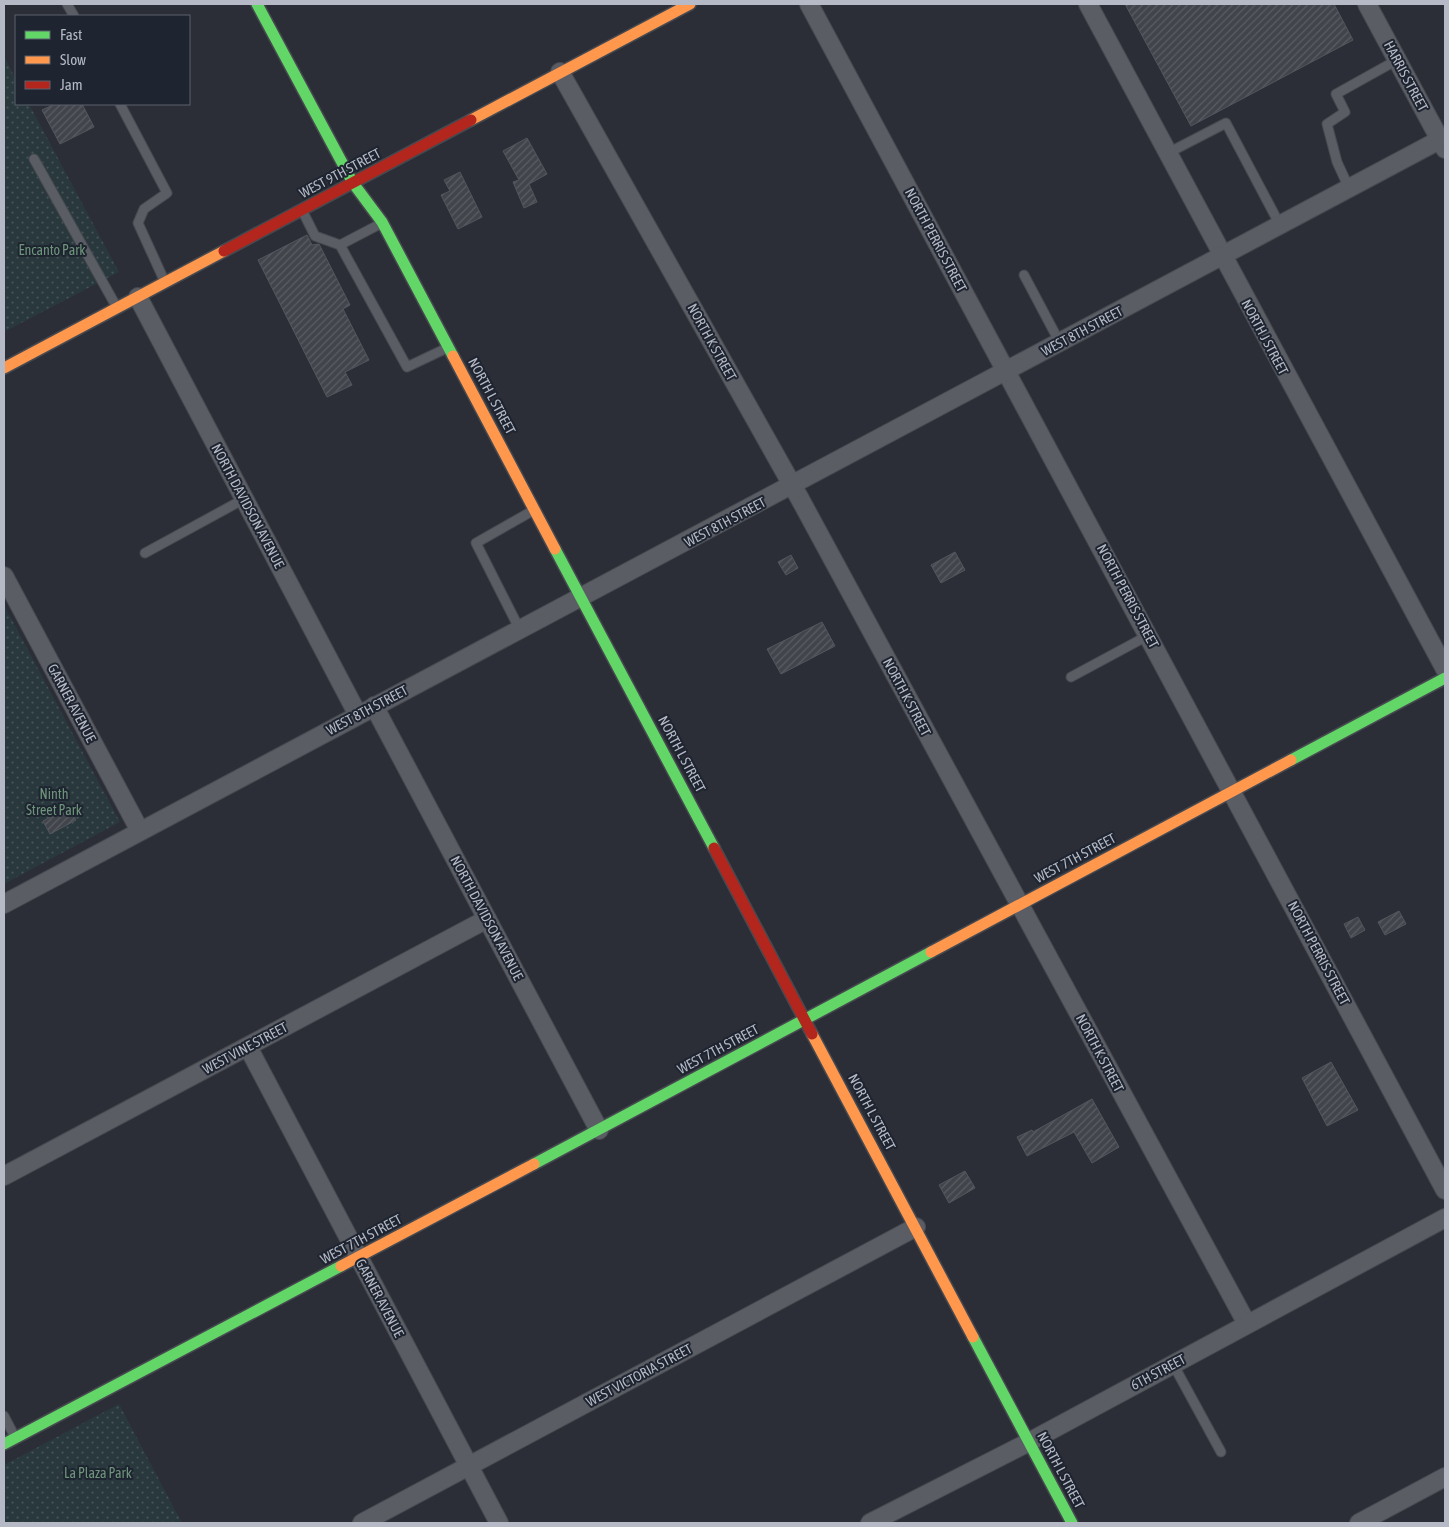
<svg xmlns="http://www.w3.org/2000/svg" width="1449" height="1527" viewBox="0 0 1449 1527" font-family="'Asap Condensed',sans-serif">
  <style>
    .grass { fill: url(#grass-dots) }
    .building { fill: url(#building-hatch); stroke: #52565d }
    .lines { fill: none; stroke-linecap: round; stroke-linejoin: round }
    .lane-casing { stroke: #46494f; stroke-width: 11 }
    .street-casing { stroke: #46494f; stroke-width: 20 }
    .fast-casing { stroke: #46494f; stroke-width: 14 }
    .slow-casing { stroke: #46494f; stroke-width: 14 }
    .jam-casing { stroke: #46494f; stroke-width: 14 }
    .lane { stroke: #5a5d64; stroke-width: 9 }
    .street { stroke: #5a5d64; stroke-width: 18 }
    .fast { stroke: #63d668; stroke-width: 11 }
    .slow { stroke: #ff974d; stroke-width: 11 }
    .jam { stroke: #b3261e; stroke-width: 11 }
    .labels { text-anchor: middle; dominant-baseline: central; stroke-width: 4; stroke-linejoin: round; paint-order: stroke }
    .street-label { font-size: 14px; fill: #b5bac6; stroke: #1e2430 }
    .park-label { font-size: 14px; fill: #6e957b; stroke: #1e2430 }
  </style>
  <defs>
    <pattern id="grass-dots" width="8" height="8" patternUnits="userSpaceOnUse" patternTransform="scale(1.25)"><rect width="8" height="8" fill="#29383c"/><path d="M2 2h.1M6 6h.1" fill="none" stroke="#465357" stroke-width="1.8" stroke-linecap="round"/></pattern>
    <pattern id="building-hatch" width="6" height="6" patternUnits="userSpaceOnUse" patternTransform="scale(1.25)"><rect width="6" height="6" fill="#41444b"/><path d="M-1 1l2-2M0 6l6-6M5 7l2-2" fill="none" stroke="#5a5d63"/></pattern>
  </defs>
  <rect width="100%" height="100%" fill="#2b2e36"/>
  <g class="grass">
    <path d="M4 56 16 80V104H29L119 272 4 332Z"/>
    <path d="M4 605 120 822 4 884Z"/>
    <path d="M119 1404 182 1523H4V1465Z"/>
  </g>
  <g class="building">
    <path d="M1125 4H1334L1353 40 1191 126Z"/>
    <path d="M55 104H82L94 127 60 144 42 110Z"/>
    <path d="M527 138 547 174 529 184 537 202 524 208 513 182 519 180 503 151Z"/>
    <path d="M460 172 482 217 458 229 441 195 450 191 444 180Z"/>
    <path d="M307 235 312 245 319 244 350 305 343 309 369 360 345 372 352 385 327 397 258 260Z"/>
    <path d="M955 552 965 570 941 583 931 565Z"/>
    <path d="M791 555 798 568 786 575 778 562Z"/>
    <path d="M822 622 835 646 781 674 767 649Z"/>
    <path d="M69 807 76 820 50 834 43 821Z"/>
    <path d="M1399 911 1406 924 1385 935 1378 922Z"/>
    <path d="M1358 917 1365 930 1351 938 1344 924Z"/>
    <path d="M1331 1062 1358 1110 1327 1126 1302 1078Z"/>
    <path d="M1092 1099 1119 1147 1092 1163 1074 1132 1027 1156 1017 1137 1032 1130 1033 1132Z"/>
    <path d="M965 1171 975 1188 949 1203 939 1185Z"/>
  </g>
  <g class="lines">
    <g class="lane-casing">
      <g id="lane">
        <path d="M67 4 74 16"/>
        <path d="M120 104 167 193 144 209 138 223 164 280"/>
        <path d="M1168 153 1226 123 1280 225"/>
        <path d="M34 159 116 306"/>
        <path d="M1349 188 1337 162 1327 124 1345 112 1336 94 1397 60"/>
        <path d="M303 212 315 236 340 245 407 367 447 348"/>
        <path d="M340 245 382 223"/>
        <path d="M1024 275 1060 343"/>
        <path d="M145 553 244 499"/>
        <path d="M520 630 476 543 534 510"/>
        <path d="M1071 677 1149 635"/>
        <path d="M1173 1364 1221 1452"/>
        <path d="M4 1416 15 1437"/>
      </g>
    </g>
    <g class="street-casing">
      <g id="street">
        <path d="M809 4 1445 1190"/>
        <path d="M1088 4 1445 669"/>
        <path d="M1367 4 1445 149"/>
        <path d="M560 72 800 499 1247 1324"/>
        <path d="M138 297 358 715"/>
        <path d="M4 576 140 831"/>
        <path d="M374 706 599 1130"/>
        <path d="M4 904 1445 137"/>
        <path d="M248 1047 499 1523"/>
        <path d="M4 1176 487 919"/>
        <path d="M362 1523 916 1227"/>
        <path d="M870 1523 1029 1442 1445 1218"/>
        <path d="M1359 1523 1445 1477"/>
      </g>
    </g>
    <g class="fast-casing">
      <g id="fast">
        <path d="M257 4 353 183 382 222 453 356"/>
        <path d="M555 549 714 848"/>
        <path d="M1291 760 1445 678"/>
        <path d="M534 1164 931 952"/>
        <path d="M973 1337 1072 1523"/>
        <path d="M4 1444 341 1266"/>
      </g>
    </g>
    <g class="slow-casing">
      <g id="slow">
        <path d="M471 120 690 4"/>
        <path d="M453 356 555 549"/>
        <path d="M4 368 224 251"/>
        <path d="M931 952 1291 760"/>
        <path d="M812 1034 973 1337"/>
        <path d="M341 1266 534 1164"/>
      </g>
    </g>
    <g class="jam-casing">
      <g id="jam">
        <path d="M224 251 471 120"/>
        <path d="M714 848 812 1034"/>
      </g>
    </g>
    <use href="#lane" class="lane"/>
    <use href="#street" class="street"/>
    <use href="#fast" class="fast"/>
    <use href="#slow" class="slow"/>
    <use href="#jam" class="jam"/>
  </g>
  <g class="labels">
    <g class="street-label">
      <text transform="translate(1406 76) rotate(62)">HARRIS STREET</text>
      <text transform="translate(340 173) rotate(-28)">WEST 9TH STREET</text>
      <text transform="translate(936 240) rotate(62)">NORTH PERRIS STREET</text>
      <text transform="translate(1082 331) rotate(-28)">WEST 8TH STREET</text>
      <text transform="translate(1265 337) rotate(62)">NORTH J STREET</text>
      <text transform="translate(712 342) rotate(61)">NORTH K STREET</text>
      <text transform="translate(492 396) rotate(62)">NORTH L STREET</text>
      <text transform="translate(248 506) rotate(62)">NORTH DAVIDSON AVENUE</text>
      <text transform="translate(725 522) rotate(-28)">WEST 8TH STREET</text>
      <text transform="translate(1128 596) rotate(62)">NORTH PERRIS STREET</text>
      <text transform="translate(907 697) rotate(62)">NORTH K STREET</text>
      <text transform="translate(72 703) rotate(62)">GARNER AVENUE</text>
      <text transform="translate(367 710) rotate(-28)">WEST 8TH STREET</text>
      <text transform="translate(682 754) rotate(62)">NORTH L STREET</text>
      <text transform="translate(1075 858) rotate(-28)">WEST 7TH STREET</text>
      <text transform="translate(487 918) rotate(62)">NORTH DAVIDSON AVENUE</text>
      <text transform="translate(1319 953) rotate(62)">NORTH PERRIS STREET</text>
      <text transform="translate(245 1048) rotate(-28)">WEST VINE STREET</text>
      <text transform="translate(718 1049) rotate(-28)">WEST 7TH STREET</text>
      <text transform="translate(1100 1053) rotate(62)">NORTH K STREET</text>
      <text transform="translate(872 1112) rotate(62)">NORTH L STREET</text>
      <text transform="translate(361 1239) rotate(-28)">WEST 7TH STREET</text>
      <text transform="translate(380 1298) rotate(62)">GARNER AVENUE</text>
      <text transform="translate(1158 1372) rotate(-28)">6TH STREET</text>
      <text transform="translate(639 1375) rotate(-28)">WEST VICTORIA STREET</text>
      <text transform="translate(1061 1470) rotate(62)">NORTH L STREET</text>
    </g>
    <g class="park-label">
      <text x="52" y="250">Encanto Park</text>
      <text x="54" y="794">Ninth<tspan x="54" dy="16">Street Park</tspan></text>
      <text x="98" y="1473">La Plaza Park</text>
    </g>
  </g>
  <rect width="1449" height="1527" fill="none" stroke="#b5bac6" stroke-width="10"/>
  <rect x="15" y="15" width="175" height="90" fill="#1e2430" stroke="#5a606c"/>
  <rect x="25" y="31" width="25" height="8" fill="#63d668" stroke="#5a606c"/>
  <text x="60" y="40" font-size="15" fill="#b5bac6">Fast</text>
  <rect x="25" y="56" width="25" height="8" fill="#ff974d" stroke="#5a606c"/>
  <text x="60" y="65" font-size="15" fill="#b5bac6">Slow</text>
  <rect x="25" y="81" width="25" height="8" fill="#b3261e" stroke="#5a606c"/>
  <text x="60" y="90" font-size="15" fill="#b5bac6">Jam</text>
</svg>
